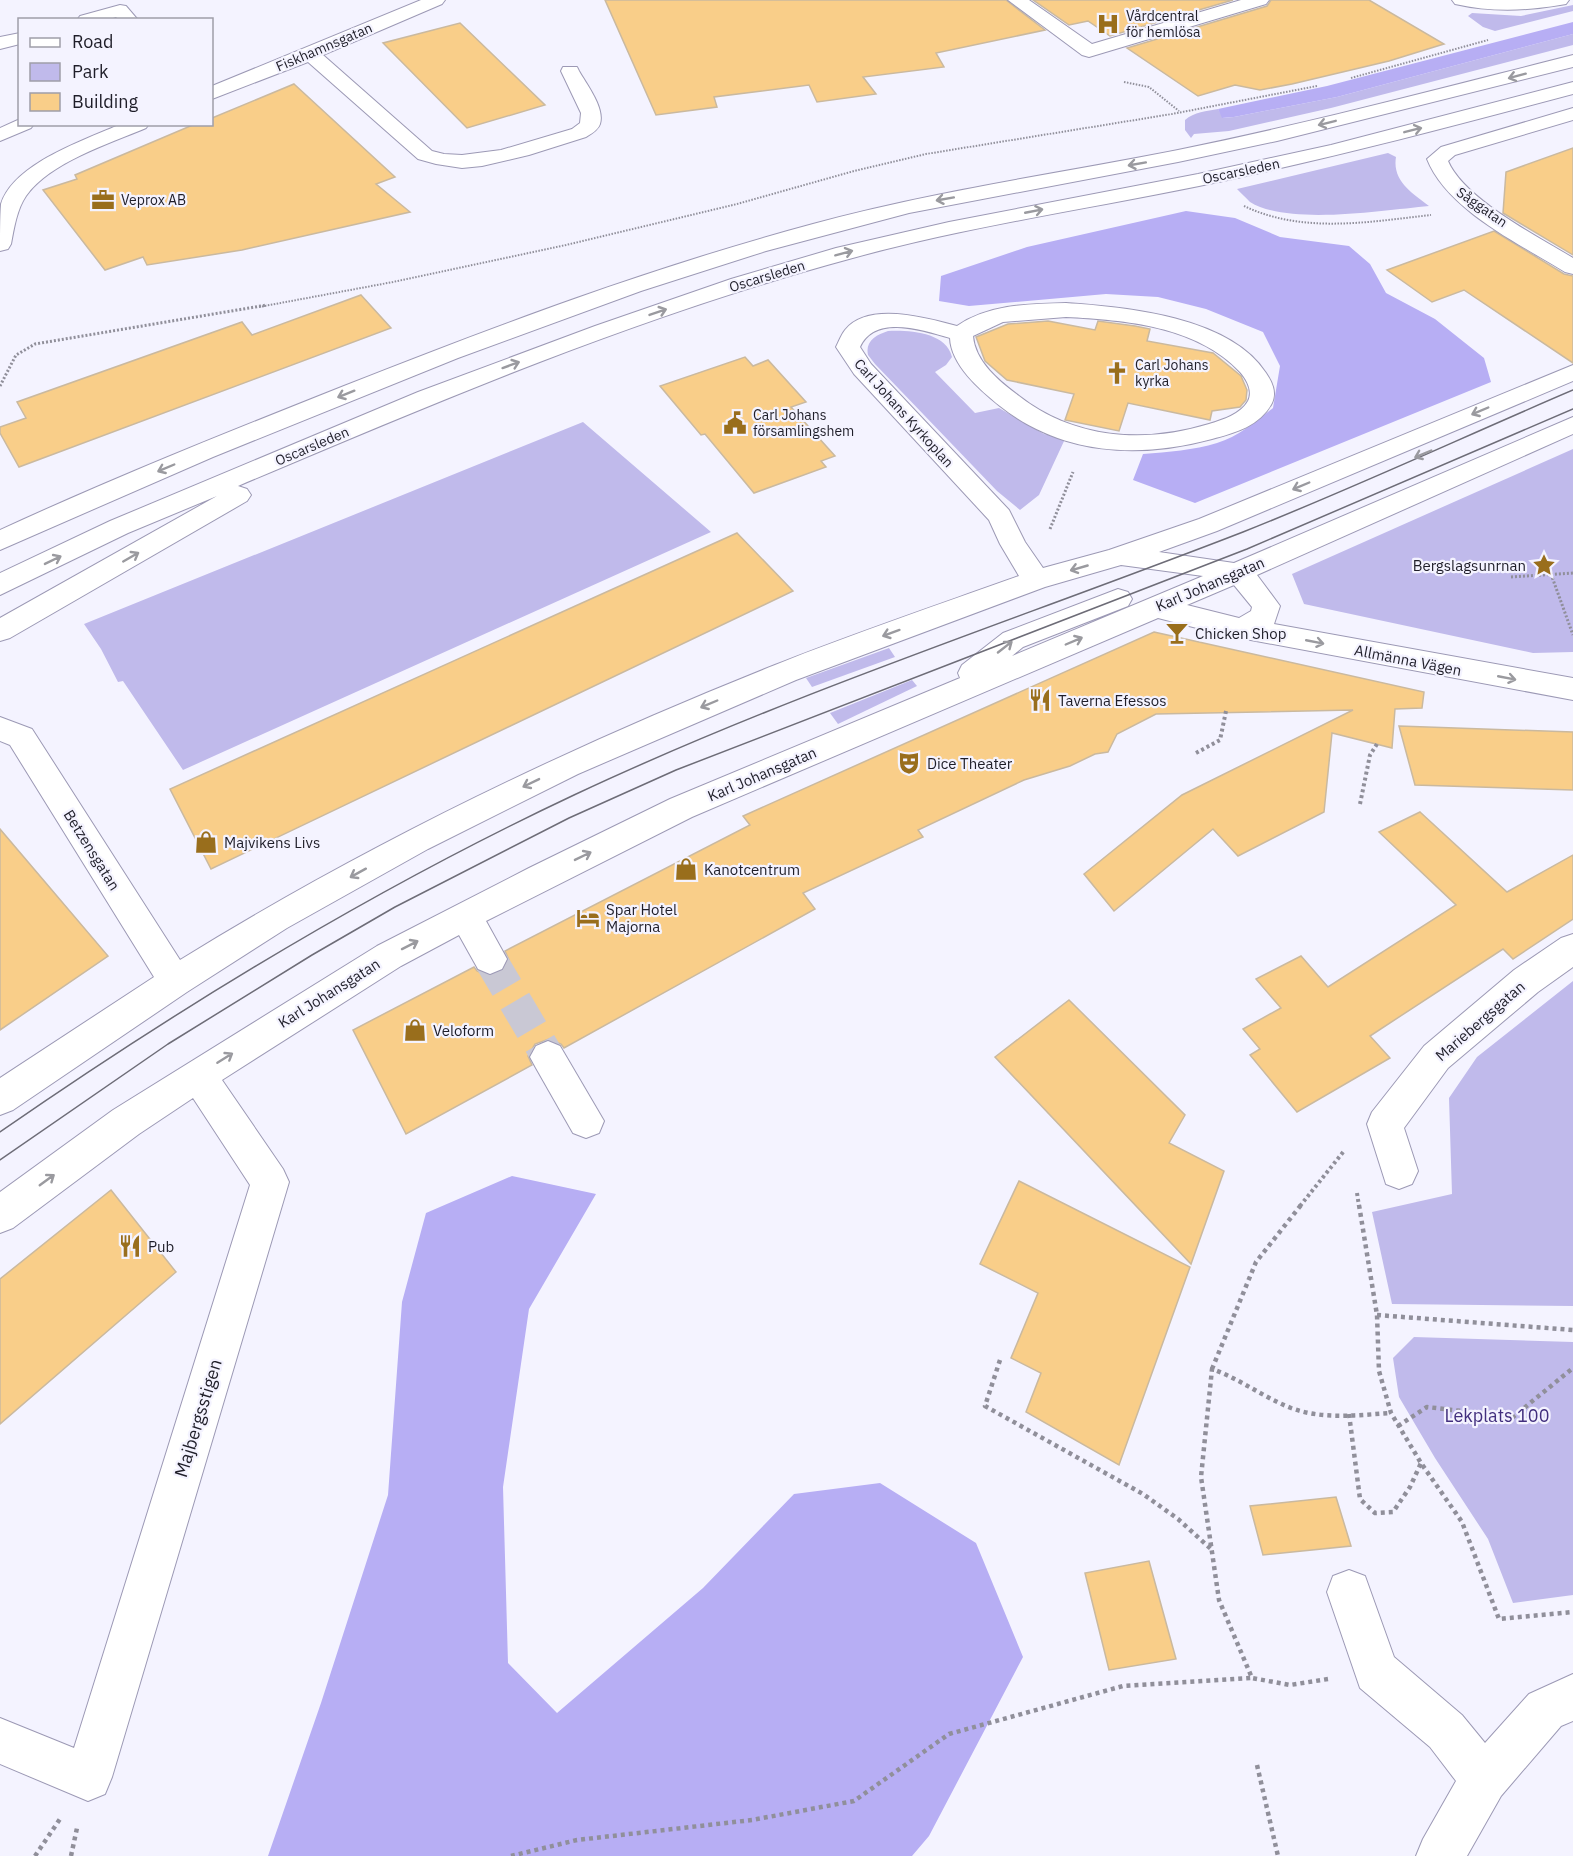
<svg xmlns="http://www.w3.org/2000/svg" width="1573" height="1856" viewBox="0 0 1573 1856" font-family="'IBM Plex Sans',sans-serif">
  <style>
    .green { fill: #c0baeb }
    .forest { fill: #b7aef4 }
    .building { fill: #f9ce89; stroke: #cab99f; stroke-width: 1.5 }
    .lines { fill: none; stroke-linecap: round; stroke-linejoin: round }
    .minor-tunnel { stroke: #c9c8d4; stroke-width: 33; stroke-dasharray: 33 16; stroke-linecap: butt }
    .minor-casing { stroke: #9c99b5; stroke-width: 2 }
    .highway-casing { stroke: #9c99b5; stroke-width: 2 }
    .path-far3 { stroke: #908f9a; stroke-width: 2; stroke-dasharray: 1.5 1.5; stroke-linecap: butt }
    .path-far2 { stroke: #908f9a; stroke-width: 3; stroke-dasharray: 2 2; stroke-linecap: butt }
    .path-far1 { stroke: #908f9a; stroke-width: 4; stroke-dasharray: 3 3; stroke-linecap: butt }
    .path { stroke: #908f9a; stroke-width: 4.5; stroke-dasharray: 4 4; stroke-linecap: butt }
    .minor { fill: #fff; fill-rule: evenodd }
    .highway { fill: #fff; fill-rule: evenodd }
    .tram { stroke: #6d6c77; stroke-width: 1.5 }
    .oneway { stroke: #9a9a9f }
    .labels { text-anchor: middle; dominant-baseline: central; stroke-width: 4.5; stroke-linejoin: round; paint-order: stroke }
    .far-poi-label { font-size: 14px; fill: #1f1e29; stroke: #f4f3ff; text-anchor: start }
    .far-street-label { font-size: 14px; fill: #1f1e29; stroke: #f4f3ff }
    .poi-label { font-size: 15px; fill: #1f1e29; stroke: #f4f3ff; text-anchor: start }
    .street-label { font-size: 15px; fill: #1f1e29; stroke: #f4f3ff }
    .near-park-label { font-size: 18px; fill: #422f7e; stroke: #f4f3ff }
    .near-street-label { font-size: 18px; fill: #1f1e29; stroke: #f4f3ff }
  </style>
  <rect width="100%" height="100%" fill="#f4f3ff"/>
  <g class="green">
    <path d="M1573 5V11L1495 31 1483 27 1468 16 1472 13 1521 16Z"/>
    <path d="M1573 34V45L1331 108 1229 131 1194 134 1191 138 1185 130V120C1194 112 1207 111 1218 109L1223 118 1234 117 1337 97Z"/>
    <path d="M1388 153 1396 157C1392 181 1412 193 1429 206 1385 210 1288 226 1250 202 1246 198 1241 193 1237 189Z"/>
    <path d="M888 331C909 330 946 332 952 357L946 365 935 372 975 413 999 408 1044 434 1065 439 1039 495 1020 510 997 491 875 364 868 355C865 341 876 335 888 331Z"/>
    <path d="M583 422 711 532 183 770 123 681 118 682 101 649 84 624Z"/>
    <path d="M1573 449V652L1533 653 1304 604 1292 574Z"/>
    <path d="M889 648 895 657 812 687 806 678Z"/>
    <path d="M912 680 917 686 838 724 830 713Z"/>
    <path d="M1573 981V1306L1392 1304 1372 1212 1452 1194 1449 1098 1477 1057Z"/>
    <path d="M1414 1337 1573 1342V1595L1513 1603 1488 1539 1435 1458 1399 1397 1393 1358Z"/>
  </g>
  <g class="forest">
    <path d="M1573 22V34L1337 97 1234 117 1222 118 1218 109 1327 86Z"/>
    <path d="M1186 211 1235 218 1280 237 1349 246 1370 264 1386 293 1435 319 1484 358 1491 382 1195 503 1133 480 1143 454C1168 452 1194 450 1217 443 1238 437 1256 421 1273 408L1280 366 1263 332 1206 309 1158 297 1106 294 969 306 939 301 941 276 1027 247Z"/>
    <path d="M512 1176 596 1194 529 1309 503 1487 508 1663 557 1713 703 1588 794 1494 880 1483 976 1543 1023 1657 929 1836 912 1856H268L321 1703 388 1495 402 1302 426 1213Z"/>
  </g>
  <g class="building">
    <path d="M605 0H1006L1045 30 936 53 944 67 863 77 876 94 817 102 809 85 714 97 717 107 656 115Z"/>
    <path d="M1033 0H1233L1110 36 1088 21 1069 25Z"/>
    <path d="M1271 0H1369L1444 44 1389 61 1292 84 1260 90 1235 85 1198 96 1127 48 1267 6Z"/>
    <path d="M460 23 545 105 467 128 383 43Z"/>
    <path d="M294 84 395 177 376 184 410 212 242 250 147 265 143 257 105 270 43 190 77 179 75 175 195 124H212V118Z"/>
    <path d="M1573 148V255L1503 213 1506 172Z"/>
    <path d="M1494 231 1564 274 1573 276V363L1464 290 1432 302 1387 270Z"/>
    <path d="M361 295 391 328 19 467 0 433V427L26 418 17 402 242 322 252 335Z"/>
    <path d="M1048 321 1095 330 1098 321 1135 326 1150 329 1147 341 1213 353 1241 376 1247 390 1246 400 1240 407 1212 411 1210 420 1128 403 1119 431 1065 420 1074 394 1007 380 985 361 976 337 1008 324Z"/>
    <path d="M745 357 753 366 768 360 806 402 791 407 835 456 821 461 826 467 754 493 705 434 701 435 660 386Z"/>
    <path d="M737 533 793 591 211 869 170 789Z"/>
    <path d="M1154 632 1424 692 1422 708 1395 709 1392 748 1332 733 1324 812 1238 856 1213 829 1114 911 1084 874 1182 795 1353 710 1156 714 1117 734 1108 752 1095 754 1070 766 1024 780 918 830 923 837 803 893 815 909 564 1048 561 1044 549 1039 535 1044 528 1056 532 1065 406 1134 353 1030 474 967 477 971 489 976 503 971 509 960 505 951 750 825 743 816Z"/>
    <path d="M1399 726 1573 732V790L1415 785Z"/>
    <path d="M1420 812 1507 892 1573 855V919L1513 959 1503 949 1370 1036 1390 1058 1297 1112 1250 1055 1260 1049 1243 1029 1281 1008 1256 979 1301 956 1328 987 1456 905 1379 832Z"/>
    <path d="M0 829 108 956 0 1030Z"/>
    <path d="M1069 1000 1185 1115 1169 1143 1224 1171 1191 1264 995 1057Z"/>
    <path d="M1019 1181 1190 1267 1119 1465 1026 1412 1041 1373 1011 1358 1038 1293 980 1264Z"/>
    <path d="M111 1190 176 1272 0 1424V1279Z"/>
    <path d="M1336 1497 1351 1546 1263 1555 1250 1506Z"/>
    <path d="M1149 1561 1176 1659 1109 1670 1085 1573Z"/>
  </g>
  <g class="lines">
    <path class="minor-tunnel" d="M490 959 548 1057"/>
    <g class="minor-casing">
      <g id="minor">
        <path d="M421 0H445L442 4 323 55 432 151 444 154 462 155 501 150 572 129 580 123 581 113 561 71 563 67H577L579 71C587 85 605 108 600 124 598 130 591 134 586 137L529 155 482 166 462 168 436 164 418 159 308 62 212 99V86Z"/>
        <path d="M1008 0H1029L1092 44 1241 0H1269L1266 4 1089 57 1082 55Z"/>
        <path d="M1452 0H1569L1566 4 1560 5C1525 11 1490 12 1455 4Z"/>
        <path d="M120 5 126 6 138 20H119L116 17 107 20H77L80 16Z"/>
        <path d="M20 33V44L0 49V37Z"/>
        <path d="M1573 108V120L1455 155 1448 161C1464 199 1537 236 1573 258V274L1565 272C1520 244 1447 210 1427 159L1441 147Z"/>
        <path d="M20 119V124H34L31 128 0 141V128Z"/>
        <path d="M121 124H149L146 128C109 144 50 162 26 196 17 209 14 228 11 244L8 249 0 251C0 237 0 217 1 204 14 163 85 140 121 124Z"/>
        <path d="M1066 303C1127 307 1230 317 1266 373 1272 382 1277 392 1272 403 1260 426 1235 433 1212 439 1138 459 1062 455 1000 406 980 390 951 365 950 338 922 330 875 314 860 347L871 364 1009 510 1025 542 1043 568 1109 550 1199 519 1573 365V381L1217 531 1159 552 1234 563 1573 417V434L1257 575 1280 606 1274 624 1573 678V700L1224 635 1158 618 692 817 486 921 507 959 502 969 490 974 478 969 459 935 401 966 222 1080 283 1169 289 1182 112 1777 105 1794 88 1801 0 1764V1718L74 1748 250 1185 193 1098 139 1134 13 1228 0 1233V1192L113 1110 377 946 529 868 670 799 960 678 958 673 962 665 1003 633 1118 589 1128 592 1132 599 1128 606 1023 647 1012 656 1203 576 1121 565 1045 587 796 680 578 774 428 849 287 928 187 992 13 1110 0 1115V1078L154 977 10 745 0 741V717L32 729 180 960C369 843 569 747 775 665 855 633 938 605 1019 576L1000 544 989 520 854 374 836 347C839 341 841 335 845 330 868 301 927 318 957 326 989 304 1029 304 1066 303ZM1066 317C1125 320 1197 326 1240 372 1247 380 1253 391 1248 401 1241 414 1222 420 1209 424 1144 444 1074 439 1019 396 1000 382 975 362 973 336L1003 322ZM1234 585 1252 607 1251 611 1239 618 1187 605Z"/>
        <path d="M1573 934V967L1538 992 1448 1068 1404 1128 1418 1171 1412 1184 1399 1189 1386 1184 1367 1124 1372 1112 1424 1046 1514 970 1561 938Z"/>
        <path d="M548 1041 560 1046 604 1121 599 1133 586 1138 573 1133 536 1068 530 1057 536 1046Z"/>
        <path d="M1349 1570 1365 1576 1394 1657 1462 1715 1485 1743 1529 1694 1573 1674V1721L1561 1726 1501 1796 1467 1856H1416L1423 1839 1456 1781 1430 1747 1360 1688 1327 1592 1333 1576Z"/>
      </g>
    </g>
    <g class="highway-casing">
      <g id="highway">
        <path d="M1573 55V67L1277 141 1178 162 909 213 766 251 641 291 458 358 213 457 0 550V530C113 478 228 432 344 386 498 325 653 267 813 224 933 191 1057 174 1178 150 1311 123 1442 88 1573 55Z"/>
        <path d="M1573 82V94C1449 127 1325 160 1199 186 1082 210 964 227 849 259 639 316 438 401 238 486L247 489 251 495 247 501 10 638 0 641V618L217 496 128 533 0 595V573L110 521 418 392 595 326 731 279 836 248 949 222 1198 174 1331 145Z"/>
      </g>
    </g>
    <g class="path-far3">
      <path d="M1351 78 1488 40"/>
      <path d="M1124 82 1149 87 1179 111"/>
      <path d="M1244 206C1303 234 1368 222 1431 215"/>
      <path d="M259 307 393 282 566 245 737 204 854 171 926 154 1172 114 1317 86"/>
    </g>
    <g class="path-far2">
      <path d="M0 386 16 355 35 344 267 305"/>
      <path d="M1050 529 1073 472"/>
      <path d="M1551 574 1573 635"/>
      <path d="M1511 577 1573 573"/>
    </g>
    <g class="path-far1">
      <path d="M1196 753 1220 740 1226 711"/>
      <path d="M1360 804 1370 755 1377 744"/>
      <path d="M1357 1193 1359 1206"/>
      <path d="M1300 1206 1344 1151"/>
    </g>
    <g class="path">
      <path d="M1359 1205 1377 1315 1379 1371 1391 1413 1421 1463 1462 1522 1499 1619 1573 1612"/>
      <path d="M1377 1315 1573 1330"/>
      <path d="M1000 1360 985 1406 1143 1494 1178 1519 1211 1549"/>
      <path d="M1212 1369 1256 1262 1301 1205"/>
      <path d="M1349 1414 1360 1499 1375 1513 1393 1512 1410 1487 1421 1463"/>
      <path d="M1398 1426 1427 1407 1513 1417 1573 1368"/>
      <path d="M1328 1679 1290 1685 1252 1678 1219 1600 1201 1477 1212 1369C1240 1379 1263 1397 1291 1408 1323 1420 1358 1415 1391 1413"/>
      <path d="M1257 1765 1278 1856"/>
      <path d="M35 1856 60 1819"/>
      <path d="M71 1856 77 1828"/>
      <path d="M511 1856 577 1840 752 1820 854 1801 949 1734 1123 1686 1252 1678"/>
    </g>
    <use href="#minor" class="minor"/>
    <use href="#highway" class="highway"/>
    <g class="tram">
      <path d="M0 1132C183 1005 372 890 574 795 791 693 1019 619 1243 532 1354 488 1463 437 1573 390"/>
      <path d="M0 1160 168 1044 312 955 395 907 569 818 676 770 1247 549 1573 409"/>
    </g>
  </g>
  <defs><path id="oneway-shaft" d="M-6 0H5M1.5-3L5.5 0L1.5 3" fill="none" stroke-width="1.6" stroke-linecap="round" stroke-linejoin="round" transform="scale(1.5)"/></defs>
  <g class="oneway">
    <use href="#oneway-shaft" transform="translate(1517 76) rotate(165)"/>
    <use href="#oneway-shaft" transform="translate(1327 123) rotate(166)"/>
    <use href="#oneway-shaft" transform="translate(1413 130) rotate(-14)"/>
    <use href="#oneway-shaft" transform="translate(1137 164) rotate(170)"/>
    <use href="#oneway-shaft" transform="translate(945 199) rotate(170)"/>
    <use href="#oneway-shaft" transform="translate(1034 211) rotate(-11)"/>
    <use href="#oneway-shaft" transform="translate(844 253) rotate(-15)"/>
    <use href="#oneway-shaft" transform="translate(658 312) rotate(-19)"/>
    <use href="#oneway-shaft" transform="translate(511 365) rotate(-20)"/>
    <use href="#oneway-shaft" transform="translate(346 394) rotate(158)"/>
    <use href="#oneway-shaft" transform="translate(1480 411) rotate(157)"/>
    <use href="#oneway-shaft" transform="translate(1423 454) rotate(157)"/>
    <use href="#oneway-shaft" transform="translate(166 468) rotate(157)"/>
    <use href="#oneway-shaft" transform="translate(1301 486) rotate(157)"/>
    <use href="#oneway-shaft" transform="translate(131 557) rotate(-30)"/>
    <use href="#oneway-shaft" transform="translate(53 560) rotate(-26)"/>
    <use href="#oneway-shaft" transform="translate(1079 568) rotate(164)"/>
    <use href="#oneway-shaft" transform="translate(891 633) rotate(160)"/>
    <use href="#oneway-shaft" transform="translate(1074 641) rotate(-23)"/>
    <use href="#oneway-shaft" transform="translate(1315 642) rotate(11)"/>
    <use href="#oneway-shaft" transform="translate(1005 647) rotate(-38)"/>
    <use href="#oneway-shaft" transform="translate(1507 678) rotate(11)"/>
    <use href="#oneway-shaft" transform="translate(709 704) rotate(157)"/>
    <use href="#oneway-shaft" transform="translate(531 783) rotate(154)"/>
    <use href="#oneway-shaft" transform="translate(583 856) rotate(-26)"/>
    <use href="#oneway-shaft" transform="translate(358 873) rotate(151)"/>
    <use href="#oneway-shaft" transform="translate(410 945) rotate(-27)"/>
    <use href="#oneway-shaft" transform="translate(225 1058) rotate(-32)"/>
    <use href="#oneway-shaft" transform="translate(47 1180) rotate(-36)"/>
  </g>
  <defs>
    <g id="hospital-bare" transform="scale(1.8)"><path d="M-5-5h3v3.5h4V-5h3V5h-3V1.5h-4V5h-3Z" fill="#996e1c" stroke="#f4f3ff" stroke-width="2.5" paint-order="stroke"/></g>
    <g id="office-bare" transform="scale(1.8)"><path d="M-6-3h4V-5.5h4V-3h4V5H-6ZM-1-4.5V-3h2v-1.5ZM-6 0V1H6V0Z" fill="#996e1c" stroke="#f4f3ff" stroke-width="2.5" paint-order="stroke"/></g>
    <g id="church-bare" transform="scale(1.8)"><path d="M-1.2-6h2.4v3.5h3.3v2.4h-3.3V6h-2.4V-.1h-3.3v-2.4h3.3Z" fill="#996e1c" stroke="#f4f3ff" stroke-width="2.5" paint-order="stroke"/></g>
    <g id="civic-bare" transform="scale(1.8)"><path d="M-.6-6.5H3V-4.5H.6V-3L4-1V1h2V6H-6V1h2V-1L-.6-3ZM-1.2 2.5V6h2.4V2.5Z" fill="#996e1c" stroke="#f4f3ff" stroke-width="2.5" paint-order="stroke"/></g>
    <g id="sight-bare" transform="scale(1.8)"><path d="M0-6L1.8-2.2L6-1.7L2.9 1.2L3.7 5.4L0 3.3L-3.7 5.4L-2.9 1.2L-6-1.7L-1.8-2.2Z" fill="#996e1c" stroke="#f4f3ff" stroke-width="2.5" paint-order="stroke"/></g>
    <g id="bar-bare" transform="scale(1.8)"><path d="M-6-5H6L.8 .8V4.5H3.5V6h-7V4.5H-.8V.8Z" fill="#996e1c" stroke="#f4f3ff" stroke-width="2.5" paint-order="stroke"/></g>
    <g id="restaurant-bare" transform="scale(1.8)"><path d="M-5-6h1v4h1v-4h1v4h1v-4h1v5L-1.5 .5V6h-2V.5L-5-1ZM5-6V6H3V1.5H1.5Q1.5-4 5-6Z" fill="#996e1c" stroke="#f4f3ff" stroke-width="2.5" paint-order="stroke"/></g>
    <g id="theatre-bare" transform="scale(1.8)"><path d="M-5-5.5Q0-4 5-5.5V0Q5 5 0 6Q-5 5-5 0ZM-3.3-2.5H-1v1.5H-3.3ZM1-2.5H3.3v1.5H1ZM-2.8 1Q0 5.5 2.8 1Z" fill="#996e1c" stroke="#f4f3ff" stroke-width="2.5" paint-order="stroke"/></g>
    <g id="shop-bare" transform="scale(1.8)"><path d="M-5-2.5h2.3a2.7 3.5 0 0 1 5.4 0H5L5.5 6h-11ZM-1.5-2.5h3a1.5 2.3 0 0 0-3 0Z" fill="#996e1c" stroke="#f4f3ff" stroke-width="2.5" paint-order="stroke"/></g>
    <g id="hotel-bare" transform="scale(1.8)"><path d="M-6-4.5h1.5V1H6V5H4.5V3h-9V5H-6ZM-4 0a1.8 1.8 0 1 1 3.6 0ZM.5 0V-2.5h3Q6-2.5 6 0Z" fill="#996e1c" stroke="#f4f3ff" stroke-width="2.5" paint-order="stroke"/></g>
  </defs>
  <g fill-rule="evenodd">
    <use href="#hospital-bare" x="1108" y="24"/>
    <use href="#office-bare" x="103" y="200"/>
    <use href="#church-bare" x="1117" y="373"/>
    <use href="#civic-bare" x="735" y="423"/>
    <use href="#sight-bare" x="1544" y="565"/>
    <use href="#bar-bare" x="1177" y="633"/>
    <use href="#restaurant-bare" x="1040" y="700"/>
    <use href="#theatre-bare" x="909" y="763"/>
    <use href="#shop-bare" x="206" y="842"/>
    <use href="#shop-bare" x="686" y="869"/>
    <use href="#hotel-bare" x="588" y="918"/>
    <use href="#shop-bare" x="415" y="1030"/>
    <use href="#restaurant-bare" x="130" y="1246"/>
  </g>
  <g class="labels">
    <g class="far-poi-label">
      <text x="1126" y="16">Vårdcentral<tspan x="1126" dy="16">för hemlösa</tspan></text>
      <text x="121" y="200">Veprox AB</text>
      <text x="1135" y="365">Carl Johans<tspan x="1135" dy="16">kyrka</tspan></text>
      <text x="753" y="415">Carl Johans<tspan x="753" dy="16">församlingshem</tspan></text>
    </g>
    <g class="far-street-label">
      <text transform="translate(324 47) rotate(-23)">Fiskhamnsgatan</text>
      <text transform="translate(1241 171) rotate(-12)">Oscarsleden</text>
      <text transform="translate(1482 207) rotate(35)">Såggatan</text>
      <text transform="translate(767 276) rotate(-17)">Oscarsleden</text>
      <text transform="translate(904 413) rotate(48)">Carl Johans Kyrkoplan</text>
      <text transform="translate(312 446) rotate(-23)">Oscarsleden</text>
    </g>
    <g class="poi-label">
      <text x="1526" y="565" text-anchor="end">Bergslagsunrnan</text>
      <text x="1195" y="633">Chicken Shop</text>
      <text x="1058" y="700">Taverna Efessos</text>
      <text x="927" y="763">Dice Theater</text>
      <text x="224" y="842">Majvikens Livs</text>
      <text x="704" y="869">Kanotcentrum</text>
      <text x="606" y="909">Spar Hotel<tspan x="606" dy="17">Majorna</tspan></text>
      <text x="433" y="1030">Veloform</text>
      <text x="148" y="1246">Pub</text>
    </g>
    <g class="street-label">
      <text transform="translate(1210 584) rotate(-23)">Karl Johansgatan</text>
      <text transform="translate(1408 660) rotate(11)">Allmänna Vägen</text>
      <text transform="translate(762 774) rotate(-23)">Karl Johansgatan</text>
      <text transform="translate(92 850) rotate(58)">Betzensgatan</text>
      <text transform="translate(329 993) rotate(-32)">Karl Johansgatan</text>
      <text transform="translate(1480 1021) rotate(-41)">Mariebergsgatan</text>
    </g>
    <g class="near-park-label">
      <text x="1497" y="1415">Lekplats 100</text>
    </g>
    <g class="near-street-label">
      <text transform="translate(198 1418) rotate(-73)">Majbergsstigen</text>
    </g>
  </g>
  <rect x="18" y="18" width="195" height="108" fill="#f4f3ff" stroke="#9f9ea9" stroke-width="1.5"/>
  <rect x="30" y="38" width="30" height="9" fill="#ffffff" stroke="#9f9ea9" stroke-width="1.5"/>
  <text x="72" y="48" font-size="18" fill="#1f1e29">Road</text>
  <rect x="30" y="63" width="30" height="18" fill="#c0baeb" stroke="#9f9ea9" stroke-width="1.5"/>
  <text x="72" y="78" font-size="18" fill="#1f1e29">Park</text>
  <rect x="30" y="93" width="30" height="18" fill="#f9ce89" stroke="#9f9ea9" stroke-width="1.5"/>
  <text x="72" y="108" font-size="18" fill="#1f1e29">Building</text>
</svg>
